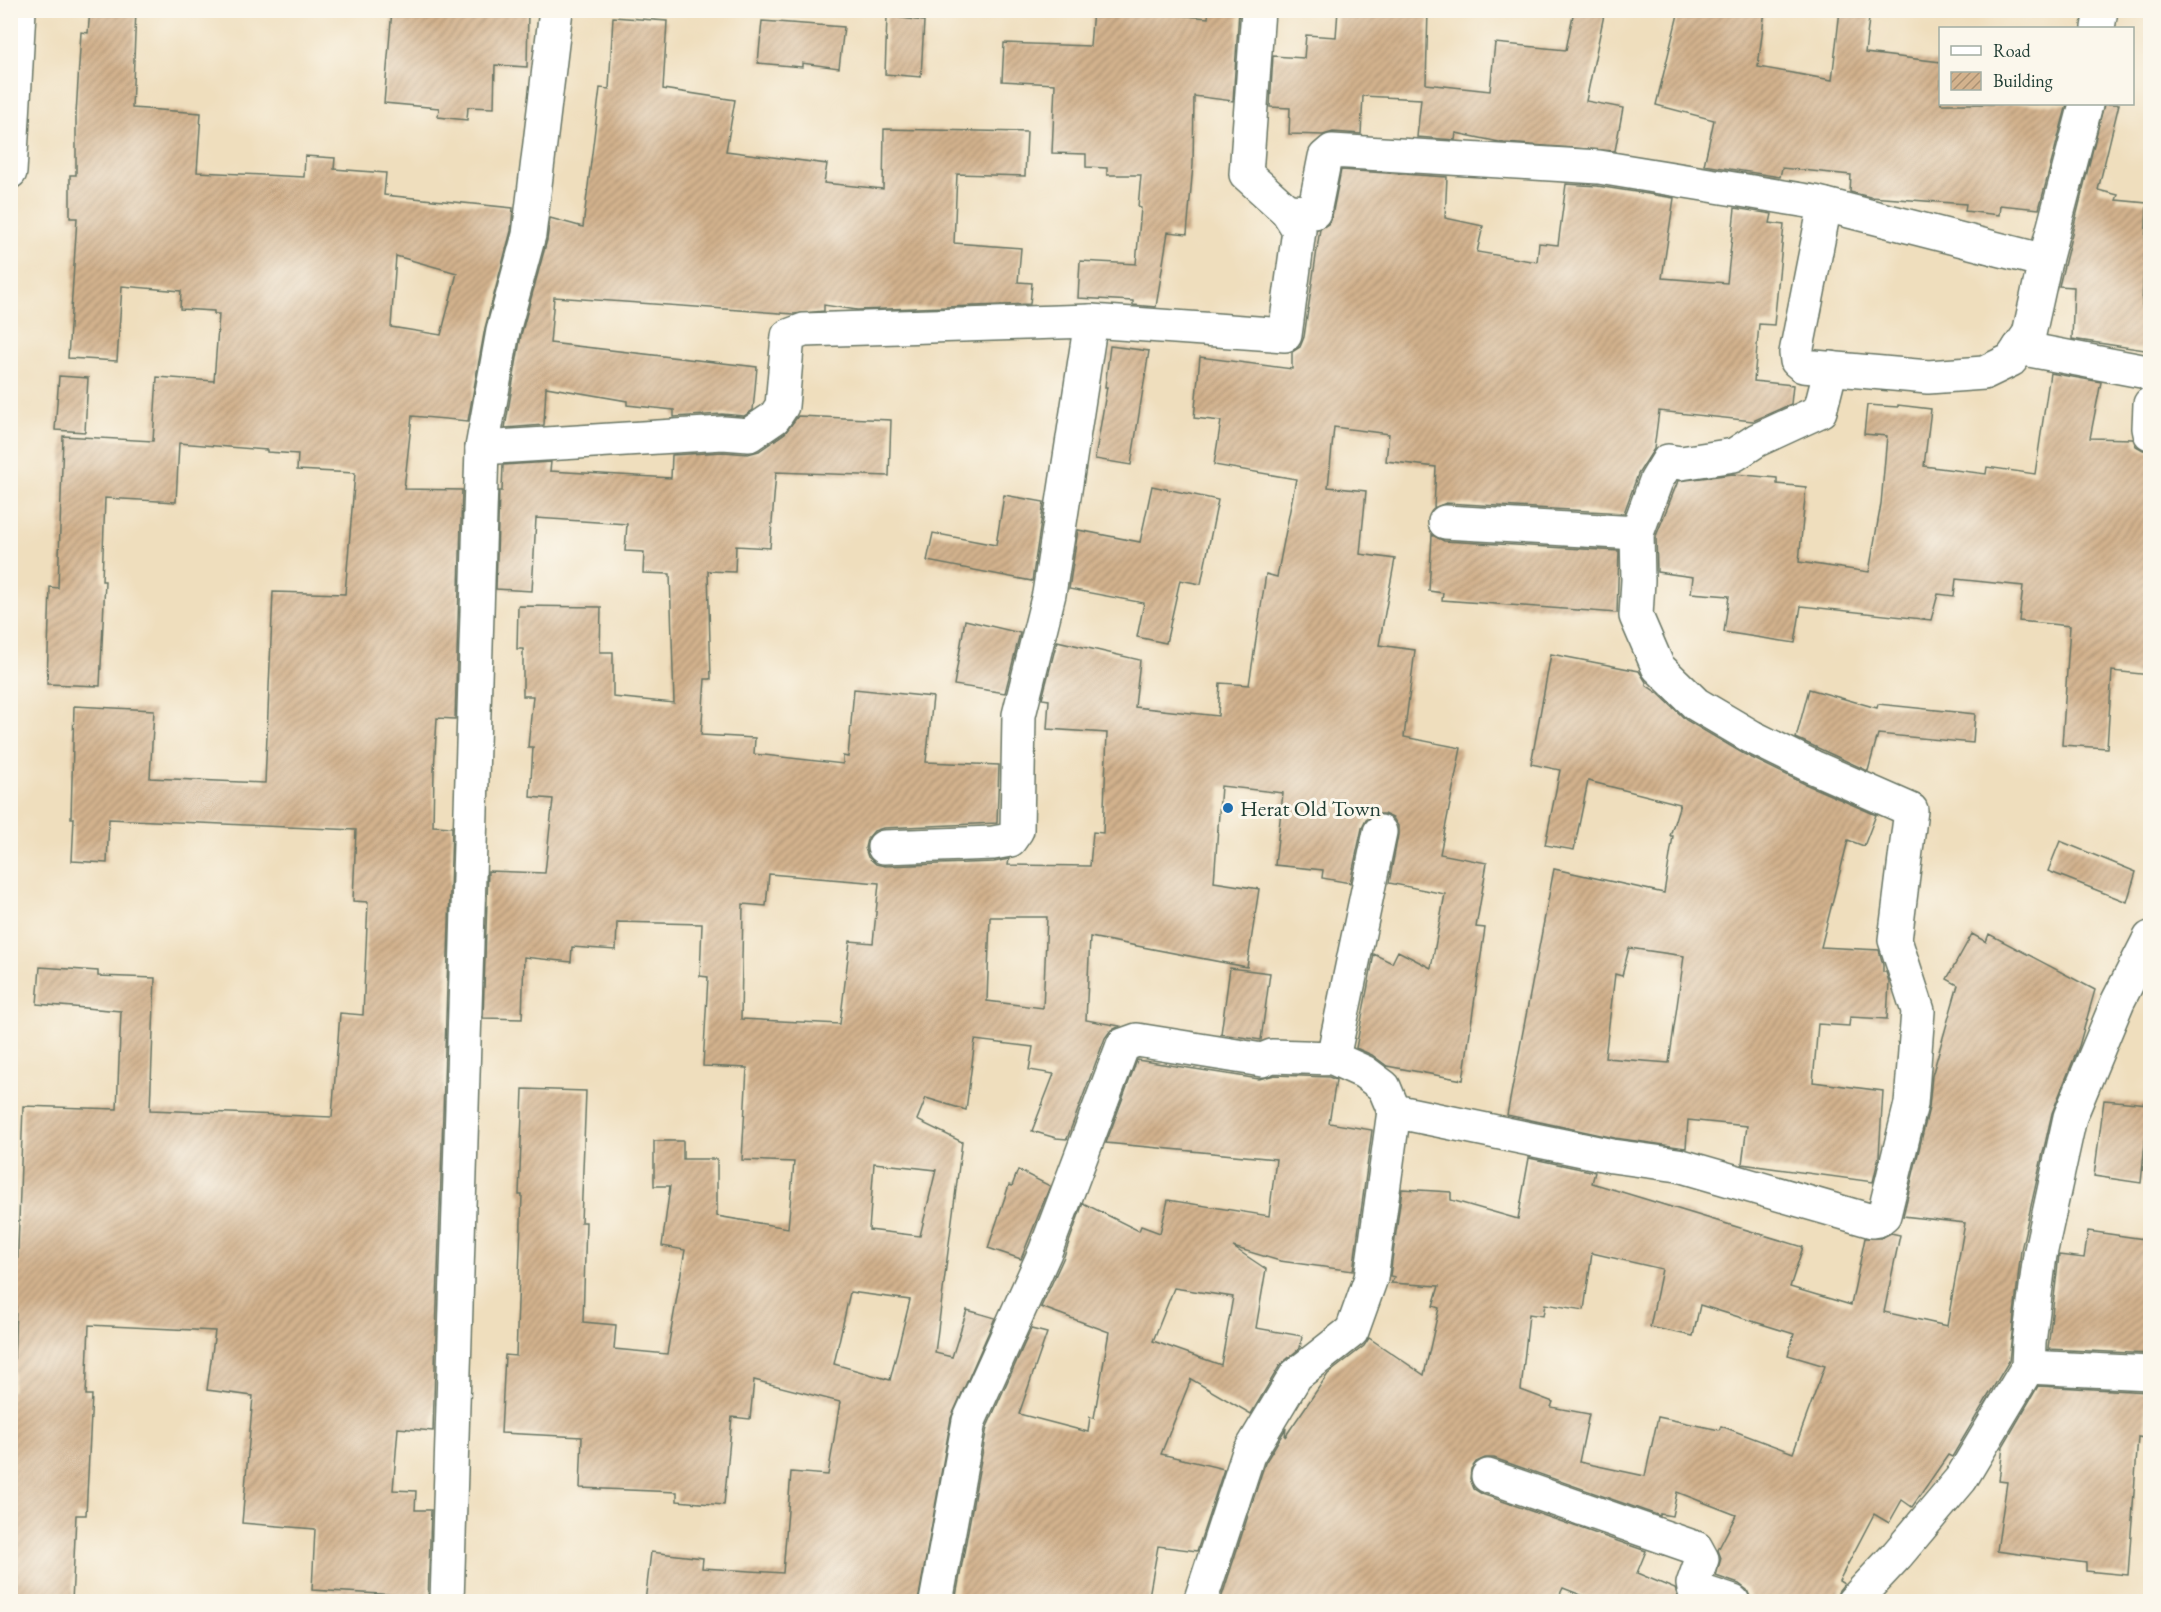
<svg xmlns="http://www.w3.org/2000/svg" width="2161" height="1612" viewBox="0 0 2161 1612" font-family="'EB Garamond',serif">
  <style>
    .building { fill: url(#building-hatch); fill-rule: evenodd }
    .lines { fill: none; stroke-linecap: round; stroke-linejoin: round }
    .street-casing { stroke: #687564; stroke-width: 36 }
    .secondary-casing { stroke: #687564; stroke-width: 36 }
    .street { stroke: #fff; stroke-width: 33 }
    .secondary { stroke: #fff; stroke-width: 33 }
    .poi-dot { fill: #1f6fb2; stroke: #fbf7ec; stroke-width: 2 }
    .labels { text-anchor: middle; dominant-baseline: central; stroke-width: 6; stroke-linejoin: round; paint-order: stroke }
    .poi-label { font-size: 22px; fill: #1f3d34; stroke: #fbf7ec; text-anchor: start }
  </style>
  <defs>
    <pattern id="building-hatch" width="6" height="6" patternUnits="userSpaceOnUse" patternTransform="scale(1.5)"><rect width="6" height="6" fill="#d3b28d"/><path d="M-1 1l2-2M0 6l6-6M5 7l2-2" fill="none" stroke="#ab9274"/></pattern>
  </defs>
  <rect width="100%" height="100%" fill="#fbf7ec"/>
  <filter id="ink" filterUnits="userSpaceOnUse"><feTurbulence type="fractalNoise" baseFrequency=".0167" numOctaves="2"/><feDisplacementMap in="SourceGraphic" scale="12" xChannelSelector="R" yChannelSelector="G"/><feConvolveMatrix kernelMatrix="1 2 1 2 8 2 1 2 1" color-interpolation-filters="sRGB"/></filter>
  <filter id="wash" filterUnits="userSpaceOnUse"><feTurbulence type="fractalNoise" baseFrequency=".008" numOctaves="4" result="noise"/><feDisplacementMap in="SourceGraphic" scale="24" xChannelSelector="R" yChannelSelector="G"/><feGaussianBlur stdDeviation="1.35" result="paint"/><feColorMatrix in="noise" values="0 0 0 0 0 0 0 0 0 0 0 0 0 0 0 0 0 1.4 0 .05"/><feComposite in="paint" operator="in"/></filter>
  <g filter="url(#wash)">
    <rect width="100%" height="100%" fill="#efdebd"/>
    <g id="blocks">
      <g class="building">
        <path d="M90 10H136L132 108 201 113 197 172 304 177 305 156 335 158 334 169 386 173 384 195 513 208 511 231 485 328 468 421 412 416 404 489 462 490 455 719 437 718 434 771 433 826 452 827 433 1431 398 1428 393 1490 416 1491 415 1510H431L428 1602H396L397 1595 312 1590 315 1529 242 1523 253 1396 207 1390 215 1331 89 1325 86 1395H92L86 1515H76L72 1602H10V1391H13L23 1106 117 1109 121 1011 37 1004 40 967 98 971V976L155 978 150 1110 332 1117 340 1013 363 1015 368 902 353 901 356 830 109 819 107 863 72 861 74 818H71L74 706 154 710 150 778 265 783 273 592 345 594 355 473 297 470 298 454 267 452V450L179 443 176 502 105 498 102 581H105L100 686 47 684 50 587 58 588 63 436 153 441 157 377 214 381 219 314H214V311L180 309 181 291 122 286 117 361 68 358 77 218H70V175H76V114L81 32 88 33ZM396 256 457 273 441 335 391 327Z"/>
        <path d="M392 10H528L527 67 495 65 494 108 468 107 467 120 438 117 439 108 384 103Z"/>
        <path d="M1093 10H1123L1208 18 1209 10H1239L1233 101 1194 96 1193 165 1187 234 1168 232 1156 307 1133 305V301L1078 298 1080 261 1136 264 1141 208 1138 207 1141 175H1107V168L1086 167V154L1052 153 1055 84 1002 81 1004 43 1090 46Z"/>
        <path d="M1338 10H1428L1426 84 1490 91 1495 43 1566 50 1574 10H1605L1586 101 1623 108 1615 151 1504 143 1456 133 1455 140 1417 137 1421 99 1363 96 1361 134 1333 132 1323 135 1289 134 1290 108 1270 107 1273 56 1304 58 1306 35 1336 37Z"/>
        <path d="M1679 10H1765L1758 67 1832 80 1840 10H1870L1865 53 1941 62V104H2067L2039 209 2000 205 1999 215 1965 211 1966 204 1870 197 1850 192 1851 175 1782 168 1780 177 1704 165 1714 120 1656 105Z"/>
        <path d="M887 16 924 21 921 77 885 74Z"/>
        <path d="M613 17 667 21 663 89 735 100 726 151 827 164 824 183 883 189 884 129 1027 132 1025 176 957 174 954 243 1021 248 1018 282 1032 283 1030 304 857 310 824 305V311L794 314 554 297 550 343 757 367 753 410 744 416 722 414 674 417V410L627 405V401L546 387 544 425 505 428 521 335 547 240 550 218 583 227 600 88 609 89Z"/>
        <path d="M762 21 844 27 839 68 802 63V67L758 63Z"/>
        <path d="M2104 104H2119L2098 190 2118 195 2116 200 2147 203 2142 305H2151V351L2072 339 2074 287 2059 286Z"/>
        <path d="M1341 170 1447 177 1445 218 1483 226 1477 252 1537 262 1539 243 1558 245 1566 184 1597 186 1674 198 1662 278 1727 283 1735 208 1772 214 1770 223 1784 225 1774 325 1759 324 1754 381 1793 385 1791 404 1753 421 1659 411 1654 449 1638 474 1624 513 1446 503 1434 508 1436 467 1386 461 1389 434 1334 427 1328 487 1366 491 1360 554 1395 559 1379 645 1415 650 1404 737 1461 748 1440 854 1487 863 1476 927 1485 928 1463 1080 1387 1066 1372 1055 1356 1048 1374 954 1392 963 1398 951 1431 968 1445 894 1389 883 1398 835V826L1393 818 1384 814H1375L1366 820 1362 828 1350 883 1322 878 1323 870 1275 865 1283 793 1221 786 1214 882 1259 889 1247 967 1090 937 1086 1020 1120 1026 1110 1031 1105 1038 1067 1139 1056 1138 1032 1131 1054 1074 1029 1070 1033 1047 975 1040 966 1110 926 1098 917 1120 962 1142 935 1353 952 1357 967 1310 995 1318 951 1418 918 1602H754L699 1596 698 1602H645L651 1552 703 1558 702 1568 783 1573 791 1472 828 1475 840 1402 754 1380 750 1419 732 1417 724 1505 677 1501V1492L580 1488 582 1437 501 1433 505 1355 516 1356 522 1195H519L523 1089 586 1091 581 1222H586L583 1322 616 1325 614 1349 667 1354 685 1250 662 1246 670 1186H654V1141H683V1159H717V1216L788 1228 794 1162 742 1160 747 1068 703 1066 708 977 700 976 702 924 617 922 616 950 572 947 571 962 524 957 522 1019 483 1018 488 871 545 873 553 799 530 797 533 747H528L533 696H523V649H517L518 606 601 607 600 652H613V697L674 703 670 574 643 573 644 552 625 551 627 524 536 518 532 591 496 589 499 491H502L503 465 551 462 550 471 671 478 672 455 723 452 748 454 759 451 785 433 798 416 891 420 889 476 776 472 770 548 736 546 735 572 708 571 711 679H705L701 735 755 738 754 754 843 764V756L848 757 854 689 933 697 926 762 999 765 997 823 883 828 874 831 867 839 865 848 868 857 876 864 885 866 994 862 1009 859 1008 865 1090 866 1093 832 1103 833 1107 733 1047 729 1049 700 1042 699 1057 641 1140 660 1135 707 1218 716 1220 683 1249 685 1266 574 1277 577 1296 479 1214 465 1221 421 1194 418 1200 357 1292 369V352L1300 347 1304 337 1320 229 1328 224 1332 216ZM769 874 879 883 873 943 850 941 840 1024 741 1019 743 904 766 906ZM990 917H1047L1043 1008 987 1001ZM874 1163 936 1170 920 1236 869 1230ZM850 1292 910 1300 890 1380 834 1364Z"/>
        <path d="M1110 346 1149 351 1131 465 1095 459 1107 387H1105Z"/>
        <path d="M2050 373 2101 382 2090 438 2133 439 2136 446 2143 450 2151 451V546L2144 590H2151V675L2112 671 2107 748 2062 745 2070 626 2019 621 2023 586 1956 579 1954 596 1938 594 1931 620 1801 606 1795 643 1724 632 1729 596 1691 593 1693 577 1657 572 1656 536 1678 481 1733 474 1777 478V484L1806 487 1799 562 1869 572 1881 504 1887 436 1864 434 1867 405 1898 407V405L1931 409 1924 466 1986 474 1987 467 2035 474Z"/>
        <path d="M59 376 88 378 85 432 55 430Z"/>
        <path d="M1152 486 1218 500 1201 584 1180 580 1166 643 1137 637 1144 603 1069 589 1078 530 1140 542Z"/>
        <path d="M1004 495 1044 502 1032 581 927 561 933 533 996 545Z"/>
        <path d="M1432 535 1444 541 1619 551 1617 613 1442 600 1443 593 1429 591Z"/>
        <path d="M965 620 1020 633 1005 693 954 685Z"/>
        <path d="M1551 654 1639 671 1646 682V685L1659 694 1686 720 1744 754 1805 784 1876 815 1864 846 1848 840 1821 947 1879 950 1883 965V972H1886L1889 982 1887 1019 1850 1017 1849 1026 1818 1024 1813 1082 1883 1091 1879 1156 1873 1182 1742 1164 1747 1126 1688 1120 1686 1148 1615 1138 1507 1115 1554 869 1664 893 1673 836H1670L1680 804 1588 781 1574 850 1545 845 1560 770 1531 764ZM1629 948 1684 956 1669 1063 1605 1058 1615 974 1622 976Z"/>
        <path d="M1809 689 1877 708 1878 704 1975 714 1973 743 1878 734 1868 771 1796 738Z"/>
        <path d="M2060 841 2136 872 2127 902 2048 871Z"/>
        <path d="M1972 934 1986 942 1989 934 2095 990 2079 1046 2052 1113 2021 1250 2009 1361 1952 1457 1948 1455 1912 1507 1902 1500 1889 1523 1874 1514 1839 1581 1844 1584 1839 1590 1835 1602H1757L1751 1599 1747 1590 1739 1584 1716 1576 1721 1558 1718 1550 1736 1515 1677 1492 1672 1516 1660 1514V1516L1494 1458H1485L1476 1462 1471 1469 1470 1479 1474 1489 1482 1494 1646 1551 1637 1573 1675 1589 1680 1602H1599L1563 1588 1556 1602H1220L1265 1463 1286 1428 1285 1437 1328 1374 1364 1346 1369 1338 1424 1375 1439 1308 1433 1306 1439 1286 1391 1283 1395 1277 1390 1276 1402 1189 1451 1192V1200L1518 1219 1529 1158 1595 1172 1592 1183 1803 1247 1790 1287 1851 1305 1865 1238H1881L1891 1233 1900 1235 1884 1312 1947 1326 1965 1223 1903 1216 1929 1108 1932 1076 1958 985 1947 979ZM1592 1253 1662 1269 1650 1327 1693 1336 1700 1305 1794 1334 1788 1355 1825 1366 1793 1453 1721 1426 1719 1430 1658 1417 1645 1476 1579 1462 1589 1414 1551 1407 1553 1402 1521 1390 1529 1314 1543 1316 1545 1304 1584 1310Z"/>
        <path d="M1230 968 1270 973 1261 1040 1221 1034Z"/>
        <path d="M1137 1060 1259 1079 1275 1075 1329 1077 1336 1080 1329 1123 1372 1130 1353 1271 1280 1261 1233 1247 1266 1269 1256 1328 1302 1336 1300 1348 1280 1365 1251 1414 1191 1379 1161 1454 1224 1469 1197 1551 1158 1546 1148 1602H955L987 1427 1031 1329 1047 1333 1019 1414 1088 1432 1090 1417 1094 1418 1109 1332 1041 1307 1063 1259 1083 1203 1139 1231 1141 1226 1160 1233 1168 1200 1269 1216 1276 1159 1106 1143ZM1174 1288 1233 1297 1221 1365 1153 1341Z"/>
        <path d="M2104 1100 2149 1104 2141 1183 2094 1176Z"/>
        <path d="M1018 1170 1050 1186 1021 1259 988 1248 1009 1185 1012 1186Z"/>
        <path d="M2088 1231 2151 1240V1354L2048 1349 2059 1255 2084 1258Z"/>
        <path d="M2038 1386 2148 1392 2144 1438 2138 1437 2128 1575 2086 1571V1563L1997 1551 2007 1482 1999 1481 2003 1446Z"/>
      </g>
    </g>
  </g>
  <g filter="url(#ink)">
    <use href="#blocks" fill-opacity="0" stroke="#687564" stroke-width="1.5"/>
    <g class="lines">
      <g class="street-casing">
        <g id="street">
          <path d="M2098 28 2101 10"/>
          <path d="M1825 205 1796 353 1797 361 1803 366 1928 377 1984 373 2011 360 2029 334 2045 261 2086 104"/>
          <path d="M1287 211 1314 212 1325 157 1332 151 1599 167 1814 202 2045 261"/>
          <path d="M2019 348 2147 372 2150 375"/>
          <path d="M2150 404 2149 428 2150 433"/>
          <path d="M482 448 723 433 749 435 774 418 782 406 788 336 804 330 1091 321 1285 335 1299 230 1287 211 1246 174 1258 10"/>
          <path d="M1445 522 1637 533"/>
          <path d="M884 847 993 843 1010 840 1017 830 1019 715 1049 594 1091 321"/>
          <path d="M1333 1058 1380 832"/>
          <path d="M2028 1367 2150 1373"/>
          <path d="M1488 1476 1696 1548 1702 1559 1693 1584 1694 1589 1733 1602"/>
          <path d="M447 1602 482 448 503 331 529 235 556 10"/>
          <path d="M936 1602 969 1421 1045 1252 1123 1045 1137 1040 1262 1060 1272 1056 1333 1058 1364 1072 1384 1087 1394 1111"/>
          <path d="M1200 1602 1248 1455 1296 1375 1352 1331 1371 1278 1394 1111 1612 1156 1678 1165 1872 1221 1878 1220 1884 1215 1911 1104 1918 1011 1895 940 1911 810 1813 767 1752 737 1696 704 1658 667 1636 616 1638 580 1637 533 1656 481 1668 461 1681 463 1734 455 1757 440 1820 411 1831 368"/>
          <path d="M1853 1602 1897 1555 1961 1479 2028 1367 2029 1343 2040 1255 2070 1117 2118 1001 2150 938"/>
        </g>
      </g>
      <g class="secondary-casing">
        <path id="secondary" d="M10 172 19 10"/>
      </g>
      <use href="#street" class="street"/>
      <use href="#secondary" class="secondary"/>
    </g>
  </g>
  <circle class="poi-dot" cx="1228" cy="808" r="6"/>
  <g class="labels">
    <g class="poi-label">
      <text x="1240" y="808">Herat Old Town</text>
    </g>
  </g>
  <rect width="2161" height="1612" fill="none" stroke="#fbf7ec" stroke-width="36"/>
  <rect x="1939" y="27" width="195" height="78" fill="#fbf7ec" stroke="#a3ada2" stroke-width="1.5"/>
  <rect x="1951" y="46" width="30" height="9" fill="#ffffff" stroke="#a3ada2" stroke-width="1.5"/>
  <text x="1993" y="57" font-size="18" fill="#1f3d34">Road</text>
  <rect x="1951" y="72" width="30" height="18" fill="url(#building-hatch)" stroke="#a3ada2" stroke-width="1.5"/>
  <text x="1993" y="87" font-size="18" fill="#1f3d34">Building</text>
</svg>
